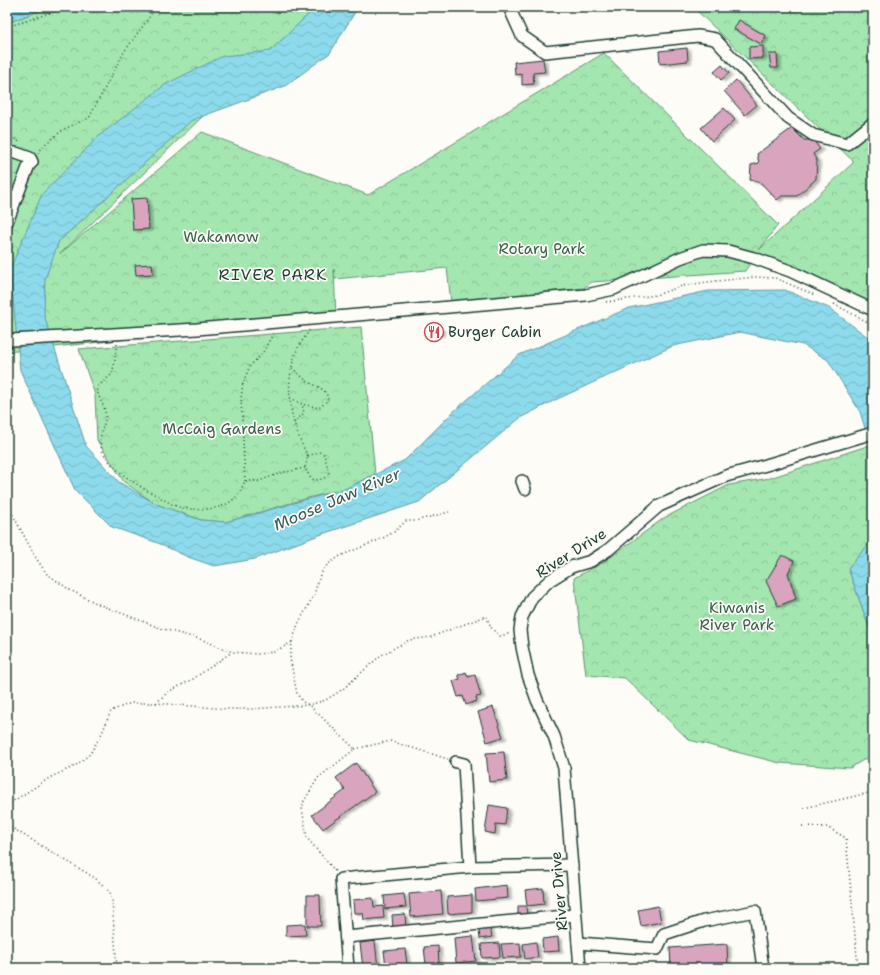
<svg xmlns="http://www.w3.org/2000/svg" width="880" height="975" viewBox="0 0 880 975" font-family="'Shantell Sans',sans-serif">
  <style>
    .park { fill: url(#park-crowns); stroke: #629272 }
    .water { fill: url(#water-waves); stroke: #609ba2 }
    .building { fill: #d9a4bd; stroke: #1f3d34; filter: url(#shadow) }
    .lines { fill: none; stroke-linecap: round; stroke-linejoin: round }
    .minor-casing { stroke: #1f3d34; stroke-width: 14 }
    .path { stroke: #1f3d34; stroke-width: 1.5; stroke-dasharray: 1 3; stroke-linecap: butt }
    .minor { stroke: #fdfcf7; stroke-width: 11 }
    .labels { text-anchor: middle; dominant-baseline: central; stroke-width: 3.5; stroke-linejoin: round; paint-order: stroke }
    .park-label { font-size: 15px; fill: #3a5f4d; stroke: #fdfcf7 }
    .poi-label { font-size: 15px; fill: #1f3d34; stroke: #fdfcf7; text-anchor: start }
    .street-label { font-size: 15px; fill: #1f3d34; stroke: #fdfcf7 }
    .neighbourhood-label { font-size: 16px; letter-spacing: 1px; fill: #1f3d34; stroke: #fdfcf7 }
    .water-label { font-size: 16px; font-style: italic; fill: #355c59; stroke: #fdfcf7 }
  </style>
  <defs>
    <pattern id="park-crowns" width="20" height="18" patternUnits="userSpaceOnUse"><rect width="20" height="18" fill="#a4e6b0"/><path d="M2 6a3 3 0 1 1 6 0M12 15a3 3 0 1 1 6 0" fill="none" stroke="#8dc698"/></pattern>
    <pattern id="water-waves" width="16" height="10" patternUnits="userSpaceOnUse"><rect width="16" height="10" fill="#8cdaeb"/><path d="M0 5q4-4 8 0t8 0" fill="none" stroke="#78bcca"/></pattern>
    <filter id="shadow"><feDropShadow dx="3.5" dy="2" stdDeviation="1" flood-color="#0004"/></filter>
  </defs>
  <rect width="100%" height="100%" fill="#fdfcf7"/>
  <filter id="ink" filterUnits="userSpaceOnUse"><feTurbulence type="fractalNoise" baseFrequency=".025" numOctaves="2"/><feDisplacementMap in="SourceGraphic" scale="8" xChannelSelector="R" yChannelSelector="G"/><feConvolveMatrix kernelMatrix="1 2 1 2 8 2 1 2 1" color-interpolation-filters="sRGB"/></filter>
  <g filter="url(#ink)">
    <g class="park">
      <path d="M49 7H316L60 254 202 132 368 195 604 53 778 225 759 250 854 162 693 7H873V318L757 252 745 271 592 282 584 288 451 302 447 268 335 279 334 269 336 317 7 352V23Z"/>
      <path d="M361 327 375 474 347 488 308 498 226 522 201 520 156 504 124 482 97 440 95 395 79 349Z"/>
      <path d="M870 445 873 454V539L848 568 873 638V754L850 768 780 763 689 740 625 678 586 675 574 578 604 562 664 518 729 485 770 478Z"/>
    </g>
    <g class="water">
      <path d="M7 7H49L7 23Z"/>
      <path d="M316 7H355V12L330 53 285 86 192 120 59 241 45 279 44 315 86 446 119 482 156 504 201 520 226 522 347 488 405 460 453 412 519 355 629 308 708 291 785 290 829 308 873 341V454L860 412 828 360 803 345 740 332 673 346 555 400 520 418 419 502 322 534 255 559 214 566 188 557 158 543 112 527 75 490 20 370 10 269 42 194 100 135 166 84 223 56 270 51Z"/>
      <path d="M873 539V638L848 568Z"/>
    </g>
    <g class="building">
      <path d="M739 20 766 36 761 44 734 29Z"/>
      <path d="M763 46V58L749 59V47Z"/>
      <path d="M687 48 688 61 660 64 659 51Z"/>
      <path d="M769 54H777L778 68H771Z"/>
      <path d="M543 59 545 72 533 73 534 84 522 85V74L515 75 514 62Z"/>
      <path d="M722 65 729 73 721 80 714 72Z"/>
      <path d="M736 80 757 105 745 115 724 91Z"/>
      <path d="M724 108 735 120 712 141 701 128Z"/>
      <path d="M792 128 804 140H813L820 149 813 154 817 161 816 179 797 196H782L777 200 761 183 750 180 751 165 759 163 757 154Z"/>
      <path d="M147 198 149 229 133 230 131 199Z"/>
      <path d="M152 264 153 274 136 275 135 265Z"/>
      <path d="M441 328V334L427 335 426 330Z"/>
      <path d="M782 555 794 561 788 573 796 599 778 606 766 581Z"/>
      <path d="M466 672 468 677 475 675 481 696 476 697 477 701 466 705 463 696 458 697 453 681 460 679 458 675Z"/>
      <path d="M493 707 503 737 487 742 478 712Z"/>
      <path d="M504 752 507 780 489 782 486 753Z"/>
      <path d="M356 763 375 792 323 829 312 815 345 790 336 778Z"/>
      <path d="M489 805 507 808 505 825 496 824 495 834 485 832Z"/>
      <path d="M507 885 508 898 476 901 475 889Z"/>
      <path d="M543 888 544 904 527 906 525 890Z"/>
      <path d="M441 891 443 914 411 917 409 894Z"/>
      <path d="M404 894 406 907 385 909 384 896Z"/>
      <path d="M307 895H320L321 926H307Z"/>
      <path d="M472 895V912L448 914 447 897Z"/>
      <path d="M373 898 374 907 383 906 384 918 364 920 363 913H354L353 900Z"/>
      <path d="M518 906H526L527 915 518 916Z"/>
      <path d="M658 906 661 922 641 926 638 910Z"/>
      <path d="M405 914 406 928 393 929 392 915Z"/>
      <path d="M305 924 306 935 286 936V925Z"/>
      <path d="M490 928 492 937 480 939 479 930Z"/>
      <path d="M473 936 476 961 456 963 454 938Z"/>
      <path d="M558 937 559 951 543 952 542 939Z"/>
      <path d="M375 941 378 968H363L360 943Z"/>
      <path d="M536 942 538 957 525 959 523 944Z"/>
      <path d="M499 943 500 957 482 958 481 944Z"/>
      <path d="M520 943 521 957 503 958 501 944Z"/>
      <path d="M727 944 728 968H671L670 948Z"/>
      <path d="M438 946 439 964 426 965 424 947Z"/>
      <path d="M405 949 407 965 386 967 384 951Z"/>
    </g>
    <g class="lines">
      <g class="minor-casing">
        <g id="minor">
          <path d="M509 7 522 36 545 52 698 36 715 39 788 118 813 135 847 144 873 123"/>
          <path d="M7 153H16L30 158 32 162 29 165 7 222"/>
          <path d="M7 338 12 340 197 329 586 295 614 289 680 258 703 250 728 251 754 258 790 271 873 310"/>
          <path d="M522 481 525 489"/>
          <path d="M456 762 464 764 470 867"/>
          <path d="M346 937 575 915"/>
          <path d="M578 943 657 949 664 934 704 921 755 911 763 968"/>
          <path d="M348 968 341 879 470 867 572 865"/>
          <path d="M580 968 564 768 554 736 537 700 528 675 522 647 520 630 522 617 532 597 550 580 571 567 591 561 608 550 659 506 726 476 766 465 873 433"/>
        </g>
      </g>
      <g class="path">
        <path d="M7 27 68 7"/>
        <path d="M7 138H13L21 143"/>
        <path d="M38 153 44 145 64 129 89 118 124 52 148 19 155 7"/>
        <path d="M606 302 656 295 682 286 707 282 756 277 775 278 815 295"/>
        <path d="M834 304 873 325"/>
        <path d="M117 344 114 366 111 375 98 386C96 396 103 402 105 411 108 424 96 433 102 450 110 468 135 484 152 493 161 497 169 504 179 507 196 511 221 511 234 499 240 494 242 487 245 481H259L281 473 305 468"/>
        <path d="M292 368C297 372 302 377 307 381 316 387 327 388 328 400L319 408 302 404"/>
        <path d="M290 398 302 404 304 413 294 423"/>
        <path d="M308 456 319 452 324 454 329 472V476L319 480 311 479 305 468 308 456C290 425 283 384 297 350 300 343 306 336 310 329"/>
        <path d="M245 481 241 398 243 383 250 366 262 354 274 332"/>
        <path d="M7 504 36 558 47 574 70 590 98 604 160 628 203 640 232 652 258 654 274 652 292 642"/>
        <path d="M156 703 168 692 193 679 232 652"/>
        <path d="M355 749 390 741 448 759"/>
        <path d="M7 805 51 777 75 766 90 754 102 733 111 711 131 703H156L228 709H251L309 705 326 700 343 689 380 656 409 640 431 637 486 616 492 629 500 636 511 633"/>
        <path d="M804 808 873 792"/>
        <path d="M7 825 95 878 110 892 112 901 117 968"/>
        <path d="M802 826 827 827 846 838 858 968"/>
        <path d="M335 871 307 838 302 808 304 801 318 778 355 749 309 705 303 702 297 694 290 658 292 642 298 624 314 595 320 575 327 565 340 556 381 539 394 532 406 521H415L449 512"/>
      </g>
      <use href="#minor" class="minor"/>
    </g>
  </g>
  <defs>
    <g id="restaurant-ring" transform="scale(1)"><circle r="9.5" fill="#fdfcf7" stroke="#d1495b" stroke-width="1.5"/><path d="M-5-6h1v4h1v-4h1v4h1v-4h1v5L-1.5 .5V6h-2V.5L-5-1ZM5-6V6H3V1.5H1.5Q1.5-4 5-6Z" fill="#d1495b"/></g>
  </defs>
  <g fill-rule="evenodd">
    <use href="#restaurant-ring" x="434" y="332"/>
  </g>
  <g class="labels">
    <g class="park-label">
      <text x="221" y="237">Wakamow</text>
      <text x="542" y="249">Rotary Park</text>
      <text x="222" y="429">McCaig Gardens</text>
      <text x="737" y="608">Kiwanis<tspan x="737" dy="17">River Park</tspan></text>
    </g>
    <g class="poi-label">
      <text x="448" y="332">Burger Cabin</text>
    </g>
    <g class="street-label">
      <text transform="translate(571 553) rotate(-32)">River Drive</text>
      <text transform="translate(559 891) rotate(-95)">River Drive</text>
    </g>
    <g class="neighbourhood-label">
      <text x="273" y="274">RIVER PARK</text>
    </g>
    <g class="water-label">
      <text transform="translate(337 499) rotate(-23)">Moose Jaw River</text>
    </g>
  </g>
  <rect width="880" height="975" fill="none" stroke="#fdfcf7" stroke-width="24"/>
  <rect x="12" y="12" width="856" height="951" fill="none" stroke="#1f3d34" stroke-width="1.5" filter="url(#ink)"/>
</svg>
